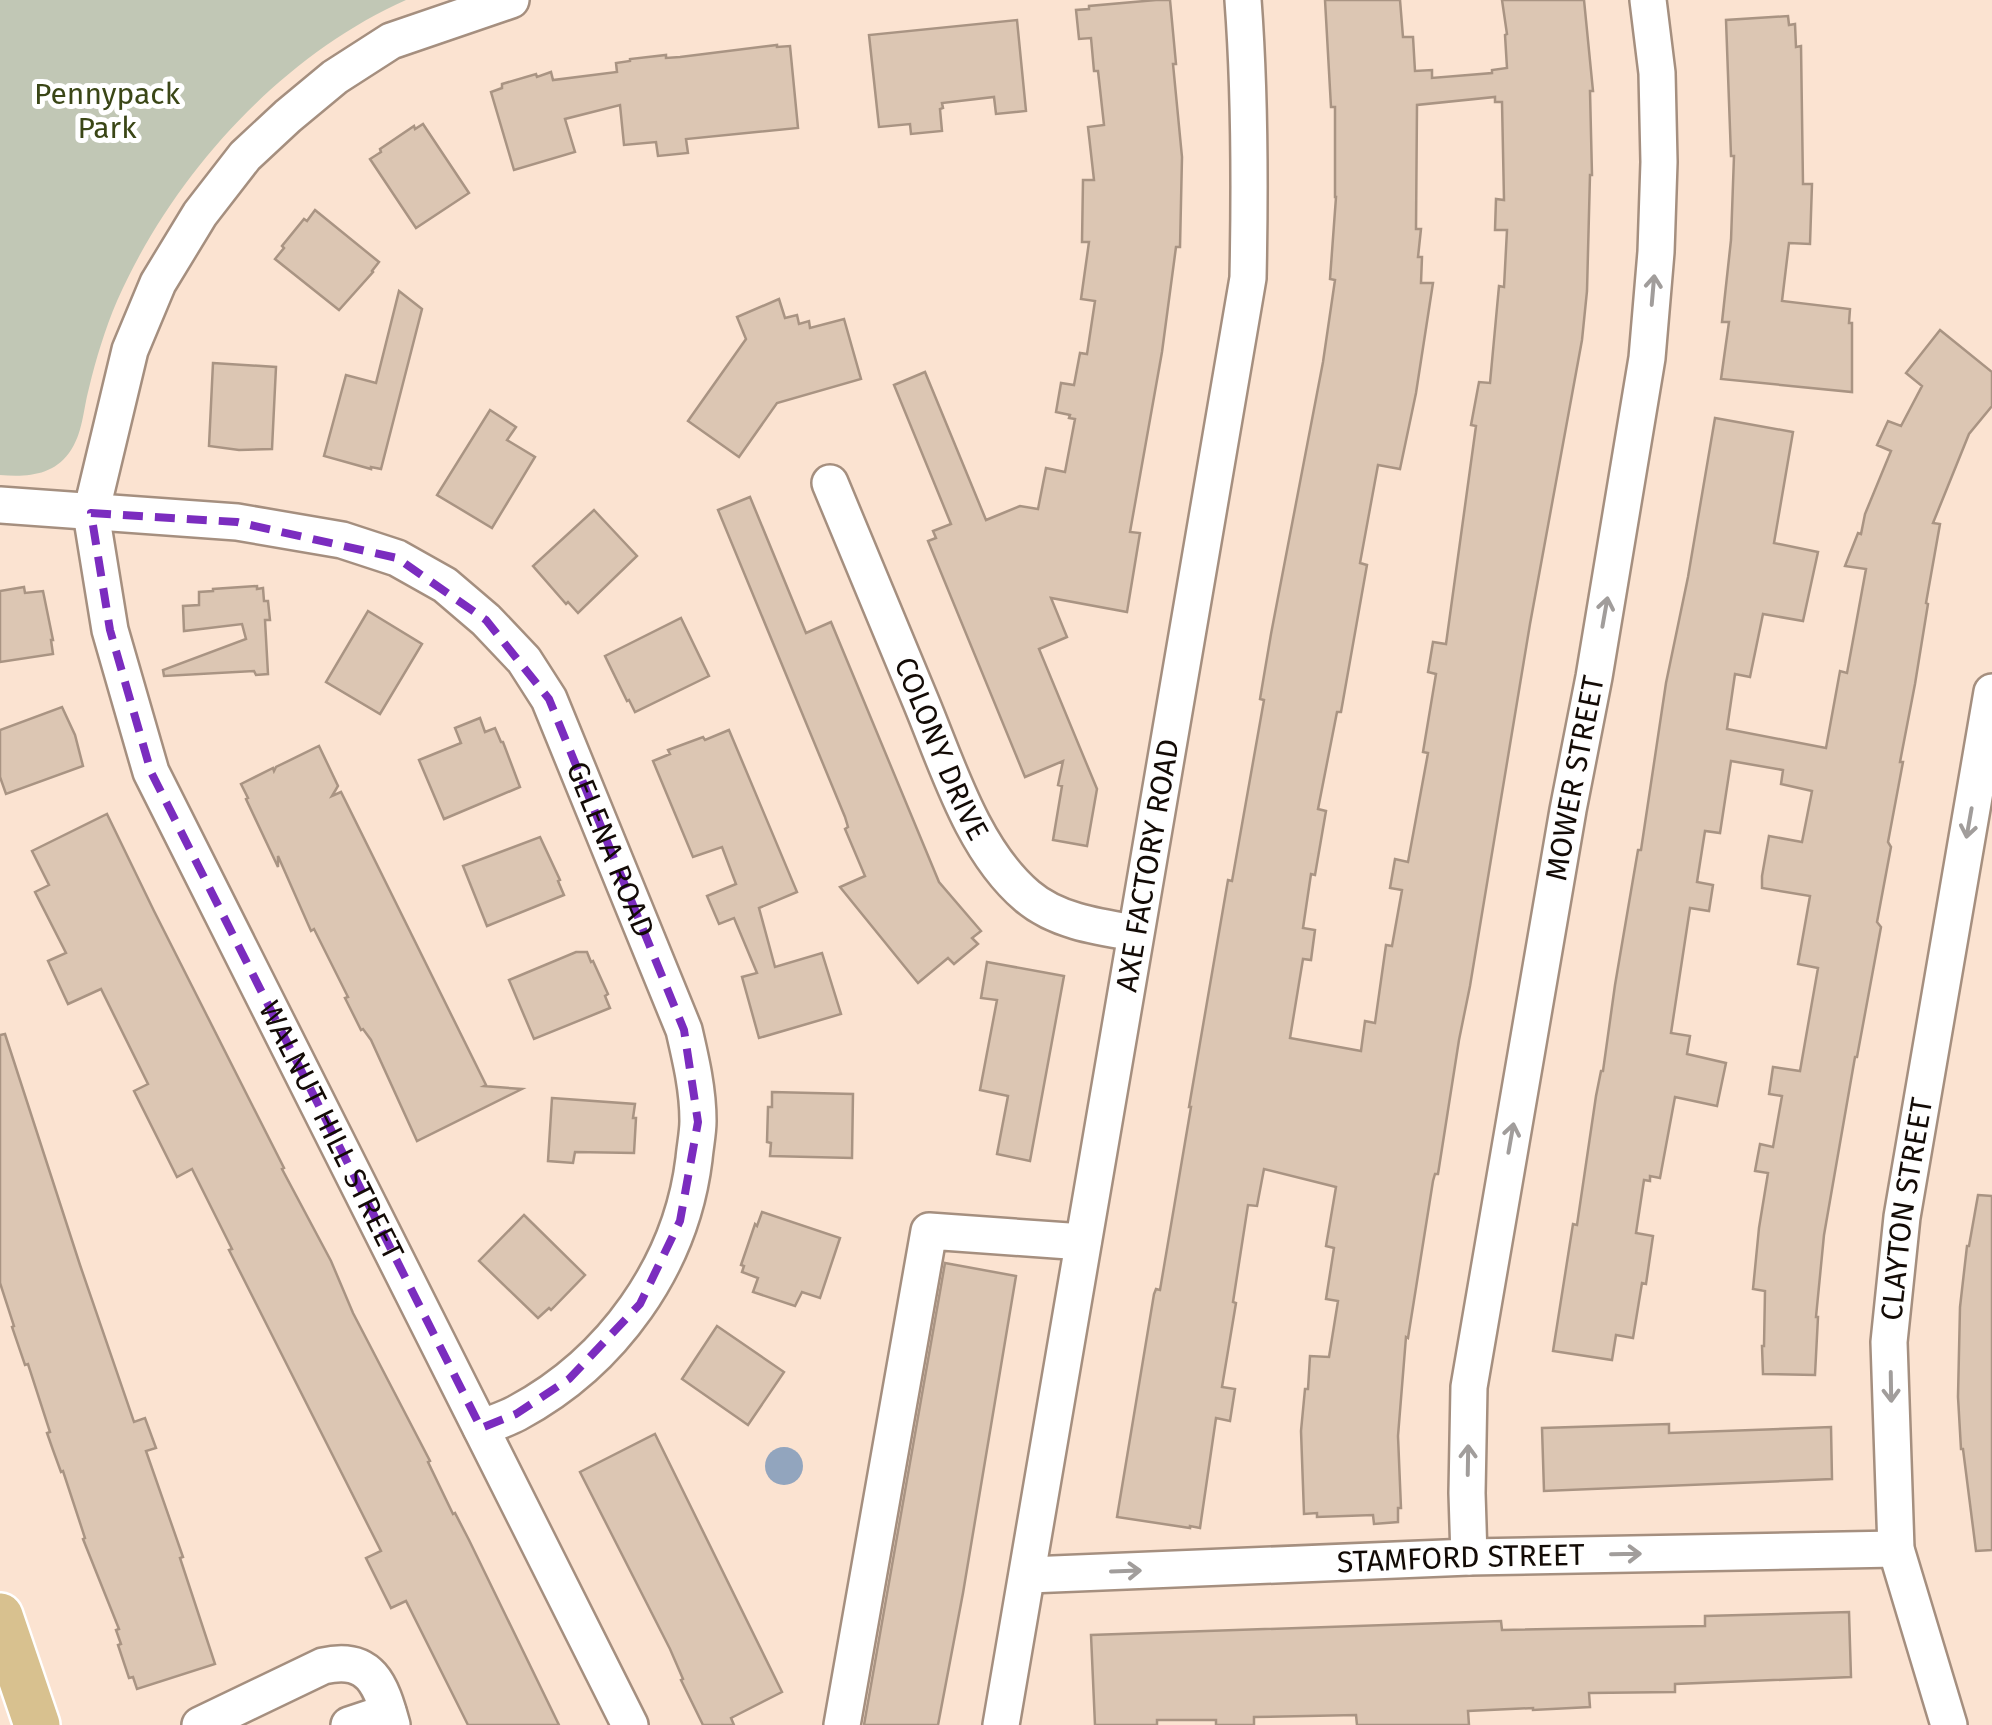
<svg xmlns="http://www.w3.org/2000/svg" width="1992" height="1725" viewBox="0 0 1992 1725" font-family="'Fira Sans',sans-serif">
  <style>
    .green { fill: #c1c7b5 }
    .water { fill: #92a5be }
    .building { fill: #dcc6b3; stroke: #a99483; stroke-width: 2.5; fill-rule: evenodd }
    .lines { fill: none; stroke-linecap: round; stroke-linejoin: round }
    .minor-casing { stroke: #a58f7f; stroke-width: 40 }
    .major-casing { stroke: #fff; stroke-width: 50 }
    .minor { stroke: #fff; stroke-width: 35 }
    .major { stroke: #d8c18f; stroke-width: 45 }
    .oneway { stroke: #a19d9b }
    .marked { fill: none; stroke: #7b2cbf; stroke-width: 8; stroke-dasharray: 20 12; stroke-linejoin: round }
    .labels { text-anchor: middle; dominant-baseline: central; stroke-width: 10; stroke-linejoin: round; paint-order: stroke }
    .park-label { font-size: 30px; fill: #3a4616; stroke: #fff }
    .street-label { font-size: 30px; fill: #130b06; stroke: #fff }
  </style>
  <rect width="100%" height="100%" fill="#fbe3d1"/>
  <path class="green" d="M0 0H406C280 56 172 176 117 301 105 329 96 359 89 388 83 410 83 434 69 453 52 476 26 477 0 475Z"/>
  <circle class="water" cx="784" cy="1466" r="19"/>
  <g class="building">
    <path d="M1156 0H1170L1176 64H1173L1182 157 1180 247H1176L1162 352 1130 532 1140 533 1127 612 1051 598 1067 637 1039 649 1097 789 1087 846 1053 840 1062 786 1058 785 1063 761 1025 777 928 541 936 538 933 531 951 524 894 385 925 372 986 520 1020 506 1038 509 1046 468 1065 472 1075 419 1069 418 1070 415 1056 412 1061 383 1074 385 1080 353 1087 354 1095 301 1081 299 1089 242H1082L1083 180H1094L1088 127 1104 125 1098 71H1094L1091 38 1079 39 1076 10 1089 9V6Z"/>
    <path d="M1325 0H1400L1403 37H1413L1415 71 1432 70V78L1492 73V70L1507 68 1505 35 1507 34 1502 0H1584L1593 91H1590L1592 175H1590L1587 291 1582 340 1530 624 1470 986 1459 1040 1438 1174H1435L1433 1181 1408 1338 1406 1337 1398 1436 1401 1508H1398V1522L1374 1524 1373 1515 1317 1517V1513L1304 1514 1301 1431 1305 1389H1308L1310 1356 1329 1357 1338 1301 1326 1299 1334 1248 1326 1246 1336 1187 1264 1169 1257 1206 1248 1205 1233 1302 1236 1303 1222 1387 1235 1389 1230 1421 1216 1418 1200 1528 1190 1526V1528L1117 1517 1154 1294 1156 1289 1160 1290 1191 1107H1189L1228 880 1232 881 1264 700 1260 699 1271 634 1323 362 1335 280 1330 279 1336 197H1335V107H1331ZM1495 97V102H1502L1504 200 1496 199 1495 230H1507L1504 287 1499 286 1490 383 1479 382 1471 425 1476 426 1446 644 1433 642 1428 672 1436 674 1423 752 1428 753 1408 862 1395 859 1390 888 1402 890 1392 946 1386 945 1375 1023 1365 1021 1361 1051 1290 1038 1303 959 1311 960 1315 930 1303 928 1311 874 1315 875 1326 811 1318 809 1337 712H1341L1367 565 1360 563 1378 465 1400 469 1416 393 1433 283H1421L1422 257H1418L1421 229H1416L1417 105Z"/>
    <path d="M1788 16 1789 25 1795 24 1796 47 1801 46 1803 184H1812L1810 244 1789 243 1782 301 1850 309 1849 323H1852V392L1721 379 1729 322H1722L1731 240 1734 156H1731L1726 20Z"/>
    <path d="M1017 20 1026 111 996 114 994 97 942 103 943 108 940 109 942 131 911 134 910 124 879 127 869 35Z"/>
    <path d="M777 45V47L790 46 798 128 686 139 688 153 658 156 656 142 624 145 620 105 565 119 575 152 514 170 491 92 502 88V84L536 74 537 77 551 72 553 80 617 72 616 63 630 61V59L666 55V58L680 57Z"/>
    <path d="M423 124 469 193 416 228 370 159 381 152 380 149 414 126 415 129Z"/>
    <path d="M315 210 379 262 372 271 373 272 339 310 275 259 284 248 282 246 304 219 307 221Z"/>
    <path d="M399 291 422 309 381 469 371 467V469L324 456 346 375 376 383Z"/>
    <path d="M779 299 785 318 797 315 799 324 809 321 810 328 844 319 861 379 777 403 739 457 688 421 746 339 737 317Z"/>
    <path d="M1940 330 1992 372V406L1969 434 1933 523 1940 524 1926 603 1928 604 1915 684 1900 762H1903L1888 842 1891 847 1877 922 1881 927 1857 1057H1855L1824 1235 1816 1317H1818L1815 1375 1763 1374 1762 1346H1764L1765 1291 1753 1289 1759 1228 1768 1173 1755 1171 1760 1144 1773 1147 1782 1096 1769 1094 1773 1067 1800 1071 1818 968 1798 964 1810 896 1762 888V876L1769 836 1802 842 1812 791 1781 784 1783 770 1731 761 1720 833 1705 831 1697 882 1713 885 1709 911 1690 908 1671 1033 1690 1036 1687 1054 1726 1063 1717 1106 1675 1097 1660 1178 1650 1176V1181L1644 1180 1636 1233 1653 1236 1646 1284 1642 1283 1633 1338 1616 1335 1612 1360 1553 1351 1573 1224 1577 1225 1596 1096 1601 1071H1603L1615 985 1638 850H1641L1666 683 1688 577 1715 418 1793 432 1774 543 1818 552 1803 621 1763 614 1750 677 1735 674 1727 729 1826 748 1840 671 1847 673 1866 569 1845 566 1858 533 1861 534 1865 514 1891 451 1877 445 1888 421 1901 426 1922 386 1906 373Z"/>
    <path d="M213 363 276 367 272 449 239 450 209 446Z"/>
    <path d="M490 410 516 427 507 440 535 457 492 528 437 495Z"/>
    <path d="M750 497 806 633 831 622 939 882 981 931 972 938 978 944 954 964 948 958 918 983 840 887 865 876 845 829 848 827 845 817 718 510Z"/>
    <path d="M594 510 637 556 578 613 568 602 566 604 533 566Z"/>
    <path d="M257 586V589L263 588 264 601H268L270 620H265L268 674 256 675 254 671 164 676 163 670 246 639 242 624 184 631 183 606 199 605V592L213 591V589Z"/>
    <path d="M24 587 25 593 43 591 53 640H51L53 654 0 662V591Z"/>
    <path d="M368 611 422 644 380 714 326 682Z"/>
    <path d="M681 618 709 676 635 712 629 700 627 701 605 656Z"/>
    <path d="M62 707 75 735 83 766 6 794 0 777V730Z"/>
    <path d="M480 718 485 732 495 728 501 742H503L520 787 444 819 419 760 461 743 455 728Z"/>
    <path d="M729 730 797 892 759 908 775 967 822 953 841 1014 759 1038 742 977 757 973 734 918 719 924 707 896 736 884 722 847 693 857 653 761 670 754 668 750 703 737 705 740Z"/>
    <path d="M319 746 338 786 332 796 341 792 486 1085 484 1086 522 1089 417 1141 371 1040 363 1029 361 1030 345 998 348 997 314 929 311 931 278 856V867L246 799 248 798 241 784 273 768 274 771 276 767Z"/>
    <path d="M107 814 154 911 284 1168 282 1169 331 1261 353 1313 430 1461 428 1462 453 1514 455 1513 469 1540 559 1725H468L406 1601 391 1608 366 1558 381 1551 229 1250 232 1249 192 1169 177 1177 134 1091 148 1084 101 989 68 1004 48 961 66 953 35 892 49 885 32 851Z"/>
    <path d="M540 837 560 880 558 881 564 895 487 926 463 866Z"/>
    <path d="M576 952H587L591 962 593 961 608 994 605 996 610 1008 534 1039 509 980Z"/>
    <path d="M987 962 1064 976 1030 1161 997 1154 1008 1096 980 1090 997 1000 981 998Z"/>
    <path d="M5 1034 80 1265 134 1422 145 1418 156 1448 146 1451 183 1557 180 1558 215 1664 137 1689 133 1677 129 1678 118 1645 121 1644 116 1630 119 1629 83 1539 85 1538 63 1471 61 1472 53 1450 47 1433 50 1432 28 1364 25 1365 12 1327 14 1326 0 1283V1035Z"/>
    <path d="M772 1092 853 1094 852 1158 770 1156 771 1143 767 1142 768 1107H772Z"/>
    <path d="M552 1098 635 1104 633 1118H636L634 1153 575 1152 573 1163 548 1161Z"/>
    <path d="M1978 1195 1992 1196V1550L1976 1551 1963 1449H1961L1958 1397 1960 1307 1967 1246H1969Z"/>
    <path d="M762 1212 840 1238 820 1298 802 1292 795 1306 753 1292 758 1278 742 1272 744 1266 741 1265 755 1224 757 1226Z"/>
    <path d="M524 1215 585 1275 551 1310 549 1308 538 1318 479 1261Z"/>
    <path d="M945 1263 1016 1276 963 1593 938 1725H864Z"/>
    <path d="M717 1326 784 1372 748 1425 682 1379Z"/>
    <path d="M1669 1424V1433L1831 1427 1832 1479 1544 1491 1542 1428Z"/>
    <path d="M655 1434 782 1692 731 1718 734 1725H703L681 1680 683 1679 670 1649 580 1472Z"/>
    <path d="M1849 1612 1851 1677 1675 1684V1692L1589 1693 1590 1707 1533 1710V1708L1468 1711 1469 1725H1357L1356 1715 1254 1717V1725H1216V1720H1157V1725H1095L1091 1635 1501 1621 1502 1630 1705 1626V1616Z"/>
  </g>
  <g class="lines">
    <g class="minor-casing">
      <g id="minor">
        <path id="s1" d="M511 0 391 41 335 77 288 116 245 156 200 214 158 283 130 350 91 513 110 630 151 772 630 1725"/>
        <path id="s2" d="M830 483C860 556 891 629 921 702 948 767 973 850 1027 896 1056 921 1098 927 1135 933"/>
        <path id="s3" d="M0 505 237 522 342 540 397 558 445 585 486 620 524 660 549 699 684 1030C691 1060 698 1090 698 1121 698 1133 695 1147 694 1159 681 1266 612 1362 517 1413 506 1419 493 1423 481 1428"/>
        <path id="s4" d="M1469 1557 1467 1493 1469 1387 1568 810 1594 677 1647 358 1656 252 1659 162 1657 73 1648 0"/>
        <path id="s5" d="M1029 1575 1469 1557 1896 1549"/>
        <path d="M200 1725 323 1666C371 1655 381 1685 392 1725"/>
        <path d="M349 1725 388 1712"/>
        <path d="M842 1725 929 1231 1083 1242"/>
        <path id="s6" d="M1001 1725 1248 278C1250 185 1250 93 1243 0"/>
        <path id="s7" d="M1949 1725 1896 1549 1889 1342 1902 1217 1992 692"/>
      </g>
    </g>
    <g class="major-casing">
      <path id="major" d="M0 1616 37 1725"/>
    </g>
    <use href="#minor" class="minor"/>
    <use href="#major" class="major"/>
  </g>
  <defs><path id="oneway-shaft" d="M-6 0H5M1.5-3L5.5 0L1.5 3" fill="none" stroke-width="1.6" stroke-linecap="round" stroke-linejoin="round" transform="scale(2.5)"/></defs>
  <g class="oneway">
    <use href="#oneway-shaft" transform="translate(1653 290) rotate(-85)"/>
    <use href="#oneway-shaft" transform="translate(1605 612) rotate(-80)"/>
    <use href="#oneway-shaft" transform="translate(1969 823) rotate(100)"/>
    <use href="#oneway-shaft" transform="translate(1511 1138) rotate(-80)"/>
    <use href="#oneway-shaft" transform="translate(1891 1387) rotate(89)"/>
    <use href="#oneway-shaft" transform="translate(1468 1460) rotate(-89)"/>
    <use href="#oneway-shaft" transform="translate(1626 1554) rotate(-1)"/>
    <use href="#oneway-shaft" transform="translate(1126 1571) rotate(-2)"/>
  </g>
  <path class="marked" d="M91 513 237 522 397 558 486 620 549 699 684 1030 698 1122 680 1221 640 1304 569 1379 516 1414 481 1428 151 772 110 630Z"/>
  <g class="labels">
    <g class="park-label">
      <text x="107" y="94">Pennypack<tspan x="107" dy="34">Park</tspan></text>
    </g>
    <g class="street-label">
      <text stroke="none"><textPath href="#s2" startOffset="288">COLONY DRIVE</textPath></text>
      <text stroke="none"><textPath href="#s4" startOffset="788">MOWER STREET</textPath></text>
      <text stroke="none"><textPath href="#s3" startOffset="775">GELENA ROAD</textPath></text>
      <text stroke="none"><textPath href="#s6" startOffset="872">AXE FACTORY ROAD</textPath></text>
      <text stroke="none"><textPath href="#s1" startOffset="1375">WALNUT HILL STREET</textPath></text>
      <text stroke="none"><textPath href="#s7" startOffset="525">CLAYTON STREET</textPath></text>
      <text stroke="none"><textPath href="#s5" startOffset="432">STAMFORD STREET</textPath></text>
    </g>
  </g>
</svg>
